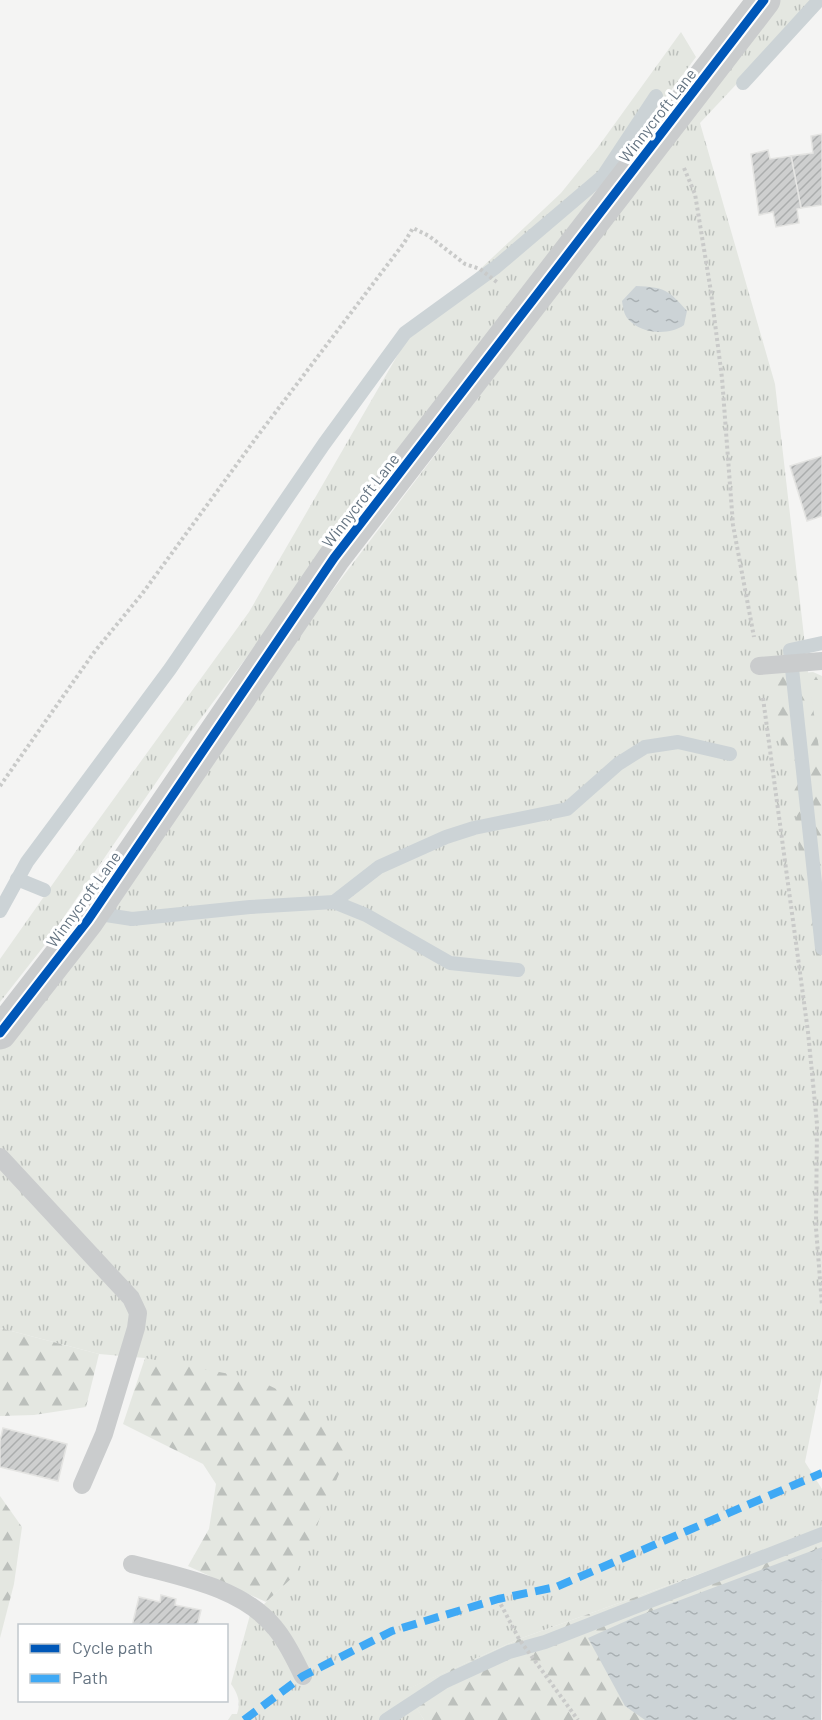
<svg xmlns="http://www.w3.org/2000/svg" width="822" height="1720" viewBox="0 0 822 1720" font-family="Barlow,sans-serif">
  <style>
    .grass { fill: url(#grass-tufts) }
    .forest { fill: url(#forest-firs) }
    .garden { fill: #e4e7e1 }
    .water { fill: url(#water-ripples) }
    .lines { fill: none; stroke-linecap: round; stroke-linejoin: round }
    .stream { stroke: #ccd3d6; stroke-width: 14 }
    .building { fill: url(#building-hatch); stroke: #e4e4e2; stroke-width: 1.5 }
    .path { stroke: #c9cac9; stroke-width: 4; stroke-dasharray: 3 3; stroke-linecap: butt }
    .service { stroke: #cacccd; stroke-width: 18 }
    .tertiary { stroke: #cacccd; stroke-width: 33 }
    .quiet { stroke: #3fa9f5; stroke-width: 8; stroke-dasharray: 15 8; stroke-linecap: butt }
    .cycleway-casing { stroke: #fff; stroke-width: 13 }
    .cycleway { stroke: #0057b8; stroke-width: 9 }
    .labels { text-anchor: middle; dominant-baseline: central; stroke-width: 6; stroke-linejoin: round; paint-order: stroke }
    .street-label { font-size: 16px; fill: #657482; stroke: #fff }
  </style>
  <defs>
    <pattern id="grass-tufts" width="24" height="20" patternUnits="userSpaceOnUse" patternTransform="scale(1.5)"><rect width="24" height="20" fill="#e4e7e1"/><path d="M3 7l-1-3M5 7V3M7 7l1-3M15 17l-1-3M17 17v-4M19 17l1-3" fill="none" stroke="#bcc0bc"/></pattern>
    <pattern id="forest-firs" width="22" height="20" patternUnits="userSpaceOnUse" patternTransform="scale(1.5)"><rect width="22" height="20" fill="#e4e7e1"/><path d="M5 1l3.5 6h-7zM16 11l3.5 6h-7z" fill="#bcc0bc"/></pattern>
    <pattern id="water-ripples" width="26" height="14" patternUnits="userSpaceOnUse" patternTransform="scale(1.5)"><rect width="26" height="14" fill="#ccd3d6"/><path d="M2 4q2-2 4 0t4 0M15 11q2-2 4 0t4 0" fill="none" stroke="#a9b0b3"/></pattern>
    <pattern id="building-hatch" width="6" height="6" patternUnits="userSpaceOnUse" patternTransform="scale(1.5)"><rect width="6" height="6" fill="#cecfcf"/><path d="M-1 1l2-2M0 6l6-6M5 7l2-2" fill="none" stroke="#abadad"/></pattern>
  </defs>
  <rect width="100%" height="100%" fill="#f4f4f3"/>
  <g class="grass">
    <path d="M779 0H822V4L760 59 700 123 775 384 809 680 822 859V1376L805 1462 822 1489V1530L519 1639 406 1690 424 1720H228L232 1714H237C241 1702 238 1694 231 1684L250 1615 258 1610 295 1574 145 1358 99 1354 0 1328V1045L304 628Z"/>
    <path d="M681 32 696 57 190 733 44 946 0 1002V959L76 851 249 612 408 337 561 193 598 147Z"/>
  </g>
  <g class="forest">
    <path d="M813 672 822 676V980L803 896 795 807 770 686 776 676Z"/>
    <path d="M0 1328 99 1354 86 1407 34 1415 0 1416Z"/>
    <path d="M145 1358 256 1379 319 1410 349 1451 295 1575 266 1602 188 1566 209 1529 216 1484 203 1464 123 1424Z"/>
    <path d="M0 1496 22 1527 14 1584 0 1638Z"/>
    <path d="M822 1530 821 1720H424L405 1690 519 1639Z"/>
  </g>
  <path class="garden" d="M809 680H822V769Z"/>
  <g class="water">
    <path d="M636 286C664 287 669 290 687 311L684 325C669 336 641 334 628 319 624 315 623 307 622 301Z"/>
    <path d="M822 1547 821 1720H645L625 1706 588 1638 635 1617Z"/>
  </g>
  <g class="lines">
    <g class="stream">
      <path d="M743 83 819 0"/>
      <path d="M822 643 790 650 822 948"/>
      <path d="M17 879 44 890"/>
      <path d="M334 902 379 867 446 837 474 828 567 809 618 764 645 747 678 742 730 754"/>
      <path d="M0 911 27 862 170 669 324 444 405 333 496 267 603 176 656 96"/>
      <path d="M106 915 132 919 250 907 334 902 366 915 450 963 518 970"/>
      <path d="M386 1720 444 1682 509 1652 545 1642 822 1534"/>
    </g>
  </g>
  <g class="building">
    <path d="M822 134V205L801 208 791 156 813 153 811 136Z"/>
    <path d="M768 150 770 159 791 156 801 208 797 209 799 223 776 227 773 212 759 215 751 154Z"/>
    <path d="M822 456V516L807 521 790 466Z"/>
    <path d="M3 1428 67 1444 58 1481 0 1467V1441Z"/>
    <path d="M161 1595 176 1599 175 1605 201 1610 197 1626H132L139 1597 160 1602Z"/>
  </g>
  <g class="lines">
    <g class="path">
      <path d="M684 168 695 194 711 292 722 378 733 525 754 637"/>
      <path d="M763 698 808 1032 817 1124 816 1228 822 1305"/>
      <path d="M0 786 95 651 142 594 259 434 404 243 413 228 429 236 465 264 480 269 498 283"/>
      <path d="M498 1599 519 1639 578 1720"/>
    </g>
    <g class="service">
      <path d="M759 666 822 661"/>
      <path d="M0 1157 131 1298 138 1313 136 1328 104 1434 82 1485"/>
      <path d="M132 1564C180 1577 242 1587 275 1628 287 1642 295 1660 303 1676"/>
    </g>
    <path class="tertiary" d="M0 1033 88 920 334 558 764 0"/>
    <path class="quiet" d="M244 1720 303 1676 392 1631 498 1599 556 1587 822 1473"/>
    <g class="cycleway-casing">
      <path id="cycleway" d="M0 1033 88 920 334 558 764 0"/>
    </g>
    <use href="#cycleway" class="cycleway"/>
  </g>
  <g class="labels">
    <g class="street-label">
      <text transform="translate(657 115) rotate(-52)">Winnycroft Lane</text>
      <text transform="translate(360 500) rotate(-52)">Winnycroft Lane</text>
      <text transform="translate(83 899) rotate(-54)">Winnycroft Lane</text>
    </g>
  </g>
  <rect x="18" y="1624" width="210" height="78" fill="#ffffff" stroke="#c1c7cd" stroke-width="1.5"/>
  <rect x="30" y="1644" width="30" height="9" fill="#0057b8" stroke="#c1c7cd" stroke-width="1.5"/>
  <text x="72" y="1654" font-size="18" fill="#657482">Cycle path</text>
  <rect x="30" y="1674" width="30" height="9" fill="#3fa9f5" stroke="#c1c7cd" stroke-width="1.5"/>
  <text x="72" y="1684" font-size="18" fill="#657482">Path</text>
</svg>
